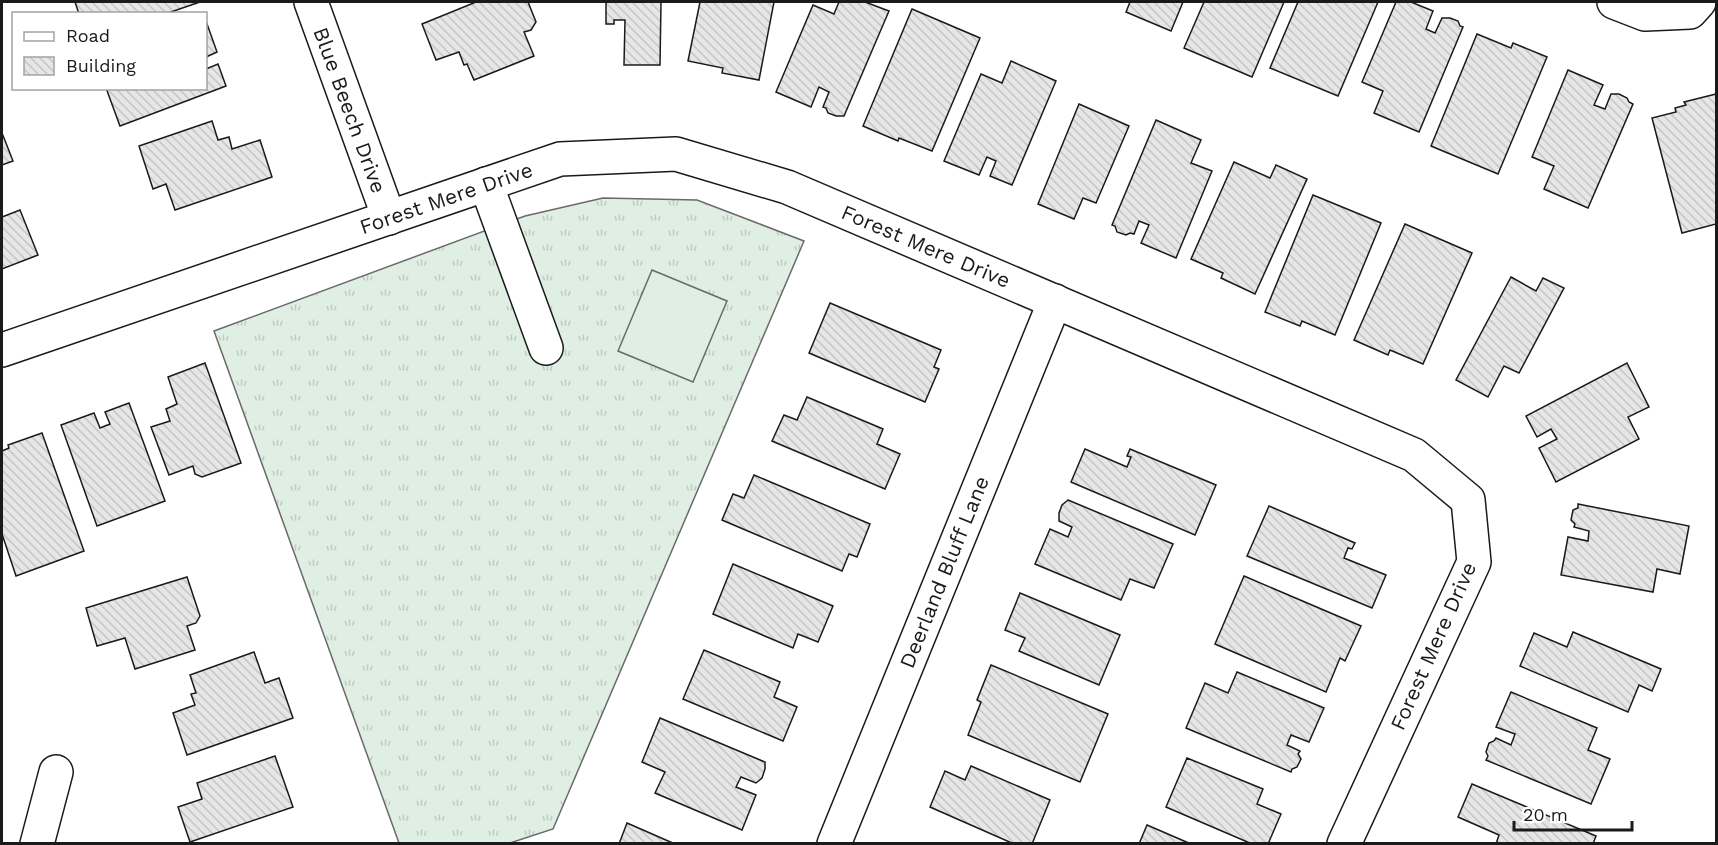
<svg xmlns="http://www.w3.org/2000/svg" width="1718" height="845" viewBox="0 0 1718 845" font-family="'Work Sans',sans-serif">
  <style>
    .grass { fill: url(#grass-tufts); stroke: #6a6a6a; stroke-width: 1.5 }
    .pitch { fill: #e0efe3; stroke: #6a6a6a; stroke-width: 1.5 }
    .building { fill: url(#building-back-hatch); stroke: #1a1a1a; stroke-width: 1.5 }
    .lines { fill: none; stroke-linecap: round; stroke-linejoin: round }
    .minor-casing { stroke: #1a1a1a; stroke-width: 36 }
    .minor { stroke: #fff; stroke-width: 33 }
    .labels { text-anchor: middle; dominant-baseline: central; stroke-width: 4.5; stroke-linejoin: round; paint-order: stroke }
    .street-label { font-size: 21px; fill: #1a1a1a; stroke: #fff }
  </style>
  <defs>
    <pattern id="grass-tufts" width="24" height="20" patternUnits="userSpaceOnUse" patternTransform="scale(1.5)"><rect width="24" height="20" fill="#e0efe3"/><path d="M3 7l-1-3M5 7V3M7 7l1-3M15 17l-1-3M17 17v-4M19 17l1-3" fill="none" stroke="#c0ccc2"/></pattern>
    <pattern id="building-back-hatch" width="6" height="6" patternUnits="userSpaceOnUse" patternTransform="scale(1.5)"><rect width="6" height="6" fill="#e6e6e6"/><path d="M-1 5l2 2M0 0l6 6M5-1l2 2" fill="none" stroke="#c5c5c5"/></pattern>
  </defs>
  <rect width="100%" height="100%" fill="#fff"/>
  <path class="grass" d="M603 198 697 200 804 241 553 829 510 843H399L214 331 525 216Z"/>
  <path class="pitch" d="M652 270 727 301 693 382 618 351Z"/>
  <g class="building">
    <path d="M75 2H200L165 14H79Z"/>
    <path d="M476 2H528L536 22 531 30 524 32 534 56 474 80 467 64 464 65 459 52 436 60 422 24Z"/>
    <path d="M606 2H661L660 65H624L625 20H614V24H606Z"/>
    <path d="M700 2H774L759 80 722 73 723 68 688 61Z"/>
    <path d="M839 2H865L889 11 844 116H836L828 113 826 108 823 107 829 92 819 87 811 107 776 92 813 5 834 14Z"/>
    <path d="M1130 2H1183L1171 31 1126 12Z"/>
    <path d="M1204 2H1284L1252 77 1184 48Z"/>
    <path d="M1298 2H1378L1338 96 1270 68Z"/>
    <path d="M1396 2H1411L1433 11 1426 29 1435 33 1442 18H1450L1458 21 1460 26 1463 27 1419 132 1374 113 1383 91 1362 82Z"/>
    <path d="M912 9 980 38 932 151 899 138 898 141 863 126Z"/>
    <path d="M206 21 217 52 206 57Z"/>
    <path d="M1477 34 1511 48 1513 43 1547 57 1498 174 1431 146Z"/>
    <path d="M1011 61 1056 81 1012 185 990 176 996 161 987 157 979 175 944 161 981 74 1002 83Z"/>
    <path d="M218 64 226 86 120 126 106 88H206V69Z"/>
    <path d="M1568 70 1603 85 1594 105 1605 109 1611 94H1619L1627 98 1629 102 1633 104 1588 208 1544 189 1554 166 1532 157Z"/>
    <path d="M1716 94V224L1682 233 1652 118 1676 112 1675 108 1686 105 1684 102Z"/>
    <path d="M1079 104 1129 126 1096 203 1083 198 1074 219 1038 204Z"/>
    <path d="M1156 120 1201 140 1191 163 1212 171 1176 258 1141 243 1149 225 1139 221 1134 234 1130 233 1126 235 1117 232 1115 226 1112 225Z"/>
    <path d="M212 121 218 140 229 137 232 149 260 140 272 177 175 210 166 184 153 189 139 146Z"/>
    <path d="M2 133 13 161 2 165Z"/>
    <path d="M1234 162 1270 178 1276 165 1307 179 1255 294 1221 278 1223 273 1191 259Z"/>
    <path d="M1313 195 1381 223 1335 335 1302 321 1300 326 1265 312Z"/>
    <path d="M20 210 38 255 2 269V217Z"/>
    <path d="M1405 224 1472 253 1423 364 1390 350 1388 355 1354 340Z"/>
    <path d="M1511 277 1536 291 1543 278 1564 288 1519 373 1504 366 1488 397 1456 380Z"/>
    <path d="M830 303 941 350 934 367 939 369 925 402 809 353Z"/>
    <path d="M205 363 241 463 202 477 195 474 193 466 169 475 151 427 170 421 166 409 177 404 168 377Z"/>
    <path d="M1627 363 1649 407 1628 417 1639 439 1556 482 1539 448 1557 439 1551 429 1537 437 1526 416Z"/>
    <path d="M807 397 883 429 877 444 900 454 885 489 772 441 784 415 797 420Z"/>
    <path d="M129 403 165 501 97 526 61 425 94 413 100 428 110 424 105 412Z"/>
    <path d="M42 433 84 551 16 576 2 534V451L9 448 8 445Z"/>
    <path d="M1085 449 1127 467 1131 457 1127 456 1130 449 1216 485 1195 535 1071 482Z"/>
    <path d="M754 475 870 524 857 557 849 554 842 571 722 520 733 494 744 498Z"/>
    <path d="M1068 500 1173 544 1154 588 1130 579 1121 600 1035 564 1050 529 1068 537 1072 527 1059 521V513L1062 505Z"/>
    <path d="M1578 504 1689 526 1680 574 1657 569 1653 592 1561 575 1568 537 1588 541 1589 531 1574 527 1575 524 1571 520 1573 510 1578 508Z"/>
    <path d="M1269 506 1355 543 1352 549 1348 548 1344 558 1386 575 1372 608 1247 556Z"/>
    <path d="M733 564 833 606 818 642 798 634 793 648 713 614Z"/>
    <path d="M1244 576 1361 626 1345 661 1340 658 1326 692 1215 644Z"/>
    <path d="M187 577 200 616 196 623 187 626 195 650 135 669 125 638 97 646 86 608Z"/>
    <path d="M1020 593 1120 635 1099 685 1019 651 1025 638 1005 630Z"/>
    <path d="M1573 632 1661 669 1652 691 1639 685 1628 712 1520 666 1534 633 1567 647Z"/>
    <path d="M704 650 780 682 774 697 797 707 783 741 683 699Z"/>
    <path d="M254 652 265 683 279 678 293 718 187 755 173 713 195 705 191 694 196 693 190 675Z"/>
    <path d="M991 665 1108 714 1080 782 968 735 981 702 977 700Z"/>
    <path d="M1237 672 1324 708 1309 742 1291 735 1287 745 1300 751 1298 754 1301 759 1297 767 1292 769 1291 772 1186 728 1205 683 1228 693Z"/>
    <path d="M1511 692 1597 728 1588 750 1610 759 1591 804 1486 760 1488 756 1486 752 1489 743 1494 741 1496 738 1511 745 1515 734 1496 727Z"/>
    <path d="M660 718 765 762V769L762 778 756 783 741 777 736 787 756 795 742 830 655 793 665 772 642 762Z"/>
    <path d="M275 756 293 807 190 842 178 807 202 799 197 783Z"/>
    <path d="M1187 758 1263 789 1257 804 1281 814 1268 844H1252L1166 807Z"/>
    <path d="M971 766 1050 800 1032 844H1014L930 807 945 771 965 780Z"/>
    <path d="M1472 784 1596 836 1593 844H1496L1499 835 1458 817Z"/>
    <path d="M627 823 675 844H619Z"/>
    <path d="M1147 825 1191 844H1139Z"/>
  </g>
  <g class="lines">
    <g class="minor-casing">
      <g id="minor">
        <path d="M311 2 389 218"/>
        <path d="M1614 2 1645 14 1690 12 1699 2"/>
        <path d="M486 184 546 348"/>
        <path d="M2 350 560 159 676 154 787 187 1414 455 1468 500 1474 562 1344 844"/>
        <path d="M37 844 56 772"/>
        <path d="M834 844 1055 301"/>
      </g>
    </g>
    <use href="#minor" class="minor"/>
  </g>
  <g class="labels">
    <g class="street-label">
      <text transform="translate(350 110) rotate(70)">Blue Beech Drive</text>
      <text transform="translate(446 198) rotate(-19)">Forest Mere Drive</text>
      <text transform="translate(926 246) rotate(23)">Forest Mere Drive</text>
      <text transform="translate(944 572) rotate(-68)">Deerland Bluff Lane</text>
      <text transform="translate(1433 646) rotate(-66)">Forest Mere Drive</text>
    </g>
  </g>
  <rect width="1718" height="845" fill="none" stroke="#1a1a1a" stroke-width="6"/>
  <rect x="12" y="12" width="195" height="78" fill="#ffffff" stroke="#a3a3a3" stroke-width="1.5"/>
  <rect x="24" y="32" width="30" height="9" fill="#ffffff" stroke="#a3a3a3" stroke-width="1.5"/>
  <text x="66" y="42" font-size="18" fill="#1a1a1a">Road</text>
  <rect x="24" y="57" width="30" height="18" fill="url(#building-back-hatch)" stroke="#a3a3a3" stroke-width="1.5"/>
  <text x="66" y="72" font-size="18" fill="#1a1a1a">Building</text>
  <path d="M1514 821v9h118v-9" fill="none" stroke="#1a1a1a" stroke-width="3"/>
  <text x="1523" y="821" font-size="18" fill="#1a1a1a" stroke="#ffffff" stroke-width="4.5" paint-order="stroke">20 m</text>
</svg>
